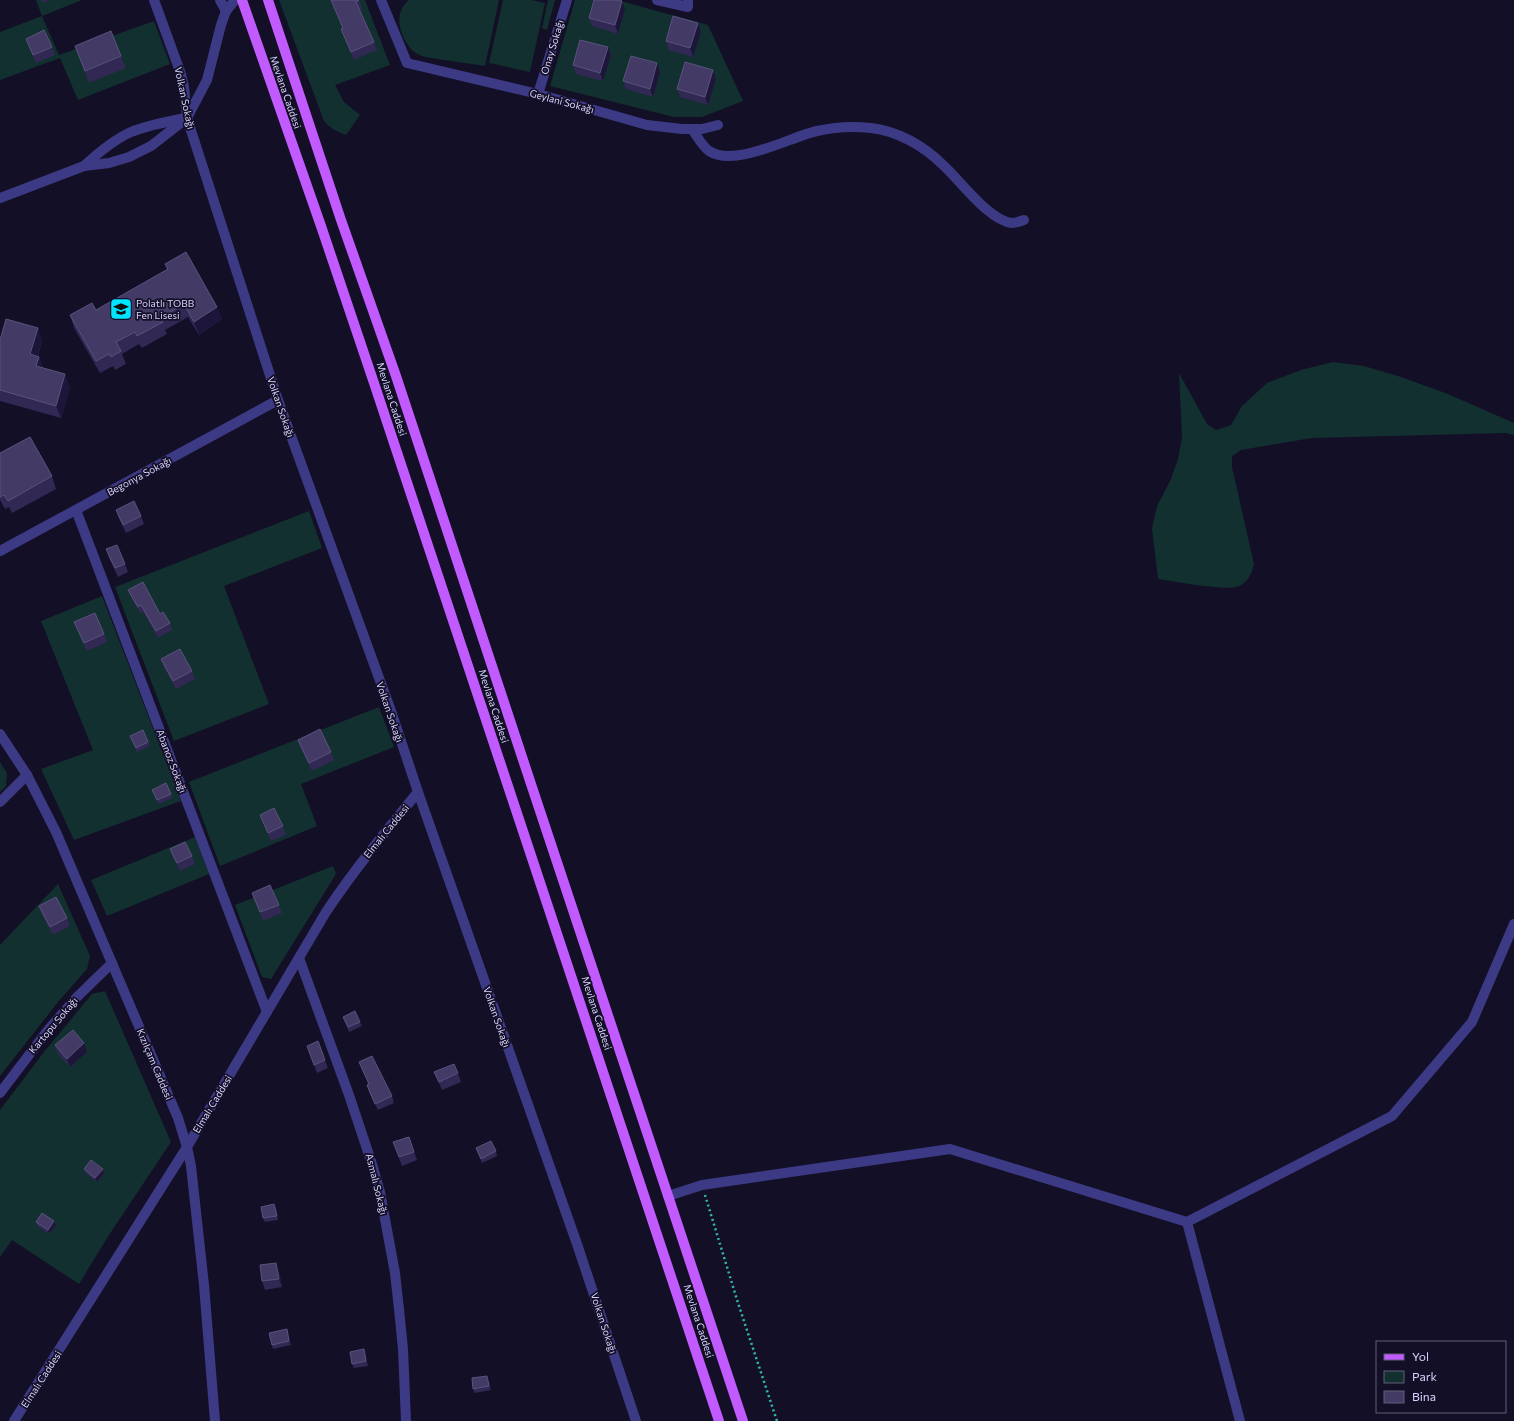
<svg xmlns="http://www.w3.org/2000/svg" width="1514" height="1421" viewBox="0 0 1514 1421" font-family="Commissioner,sans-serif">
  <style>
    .green { fill: #12302f }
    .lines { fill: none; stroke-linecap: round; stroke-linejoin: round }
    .path { stroke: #2fb8b0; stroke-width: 2.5; stroke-dasharray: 2 3; stroke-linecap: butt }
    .minor { stroke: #3d3a85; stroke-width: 10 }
    .major { stroke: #c25bff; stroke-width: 10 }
    .wall { fill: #312854 }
    .shaded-wall { fill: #1d163a }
    .building { fill: #433a66; stroke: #5a527e }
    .labels { text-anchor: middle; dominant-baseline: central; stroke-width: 3.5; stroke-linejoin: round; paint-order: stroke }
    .street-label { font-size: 10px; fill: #d9d4ff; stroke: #130f26 }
    .poi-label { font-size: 10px; fill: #d9d4ff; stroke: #130f26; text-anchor: start }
  </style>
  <rect width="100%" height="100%" fill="#130f26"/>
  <g class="green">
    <path d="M36 0H82L42 16 59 55 154 21 170 64 78 100 60 58 0 80V32L42 16Z"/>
    <path d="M279 0H365L390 65 335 85 344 102 360 115 346 135C337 132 330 128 324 121Z"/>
    <path d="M409 0H499L485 66 431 58C424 57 418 55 413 51 400 38 392 13 409 0Z"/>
    <path d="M503 0H531L545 3 530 72 489 63Z"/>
    <path d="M548 0H555L547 30 542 28Z"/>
    <path d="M575 0H617L708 25 743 101 702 117H674L550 86Z"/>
    <path d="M1333 362 1364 366 1398 376 1448 394 1514 423V435L1506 433 1312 438 1241 450 1232 456V467L1254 564C1251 575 1249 581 1239 586 1229 592 1173 581 1158 579L1152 528 1157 506 1171 479 1178 459 1182 437 1179 373 1207 424 1216 430 1231 425 1242 406 1267 383 1301 370Z"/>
    <path d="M309 511 322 548 224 586 269 704 174 741 115 587Z"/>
    <path d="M102 596 181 801 74 840 41 769 93 750 41 621Z"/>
    <path d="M379 707 394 747 301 784 317 826 220 866 189 782Z"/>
    <path d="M0 762 7 773 6 786 0 792Z"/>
    <path d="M195 837 209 874 107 916 91 880Z"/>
    <path d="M333 866 336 874 271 979 262 977 235 905Z"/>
    <path d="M58 884 90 956 87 969 58 1002 0 1076V945Z"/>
    <path d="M105 991 171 1142 107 1238 79 1284 12 1240 0 1257V1110L44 1052 92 994Z"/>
  </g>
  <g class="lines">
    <path class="path" d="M705 1195 738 1303 777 1421"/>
    <g class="minor">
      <path d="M154 0 181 74 184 87 187 118 278 400 391 711 418 792 577 1244 636 1421"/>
      <path d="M220 0 226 11"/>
      <path d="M381 0 407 63 538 94 647 125 682 129H702L718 125"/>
      <path d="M657 0 688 7V0"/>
      <path d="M538 94 567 0"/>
      <path d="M692 129C697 136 702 146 709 151 735 168 790 137 817 131 834 127 854 126 871 128 898 131 924 146 943 165 960 180 989 221 1012 223 1016 223 1021 221 1024 220"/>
      <path d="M84 166C98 153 113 140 131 132 148 125 167 122 185 118"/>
      <path d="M0 198 84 166 109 163 129 157 151 146 187 118 207 80 221 25 226 11 235 0"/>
      <path d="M76 510 267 1012"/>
      <path d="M0 551 278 400"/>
      <path d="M0 734 27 775 56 832 178 1118 187 1147 191 1166 204 1285 215 1421"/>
      <path d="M0 802 27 775"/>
      <path d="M299 958 349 1095 372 1164 380 1192 395 1273 399 1309 403 1349 406 1421"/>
      <path d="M0 1093 48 1030 77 997 112 963"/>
      <path d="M668 1196 702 1185 950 1149 1187 1222 1392 1116 1472 1022 1514 924"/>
      <path d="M1187 1222 1240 1421"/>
      <path d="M14 1421 187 1147 326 912C354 870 386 831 418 792"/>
    </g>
    <g class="major">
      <path d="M242 0 321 226 374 383 719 1421"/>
      <path d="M268 0 341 220 396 376 532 787 743 1421"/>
    </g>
  </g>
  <g class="wall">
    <path d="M41 0H50L43 3Z"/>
    <path d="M331 0H359L362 8 360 10 377 50 354 60 344 37 341 29 343 28Z"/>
    <path d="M625 9 618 34 592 26 589 18Z"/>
    <path d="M698 23 701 32 693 57 669 50 666 41Z"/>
    <path d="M26 39 52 47 55 55 36 63Z"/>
    <path d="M75 46 121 56 126 68 89 83Z"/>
    <path d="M608 47 611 55 603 81 576 74 573 65Z"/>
    <path d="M713 70 716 79 708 105 680 97 677 89Z"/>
    <path d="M660 72 653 97 626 89 623 81Z"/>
    <path d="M165 264 222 319 199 335 188 317 165 330 167 334 142 348 139 344 122 354 126 364 115 370 113 366 100 373 74 328 70 315 96 310 167 270Z"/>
    <path d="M0 340H42L38 357H39L43 368 70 387 61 418 0 401Z"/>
    <path d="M0 453 52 476 56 489 12 513 9 507 5 509 0 500Z"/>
    <path d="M116 510 141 516 144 524 126 533 119 518Z"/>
    <path d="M106 549 125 564 128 572 118 577 109 558Z"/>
    <path d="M128 590 160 614 170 623 172 630 158 638 143 612 140 613 131 597Z"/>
    <path d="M74 622 104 634 107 642 87 651Z"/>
    <path d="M161 659 192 671 195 679 176 689 164 667Z"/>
    <path d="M130 736 148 742 150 746 137 752Z"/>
    <path d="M298 740 331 752 334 760 312 771 301 749Z"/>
    <path d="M152 790 171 794 172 798 159 804Z"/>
    <path d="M260 815 283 826 286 835 271 841 263 823Z"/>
    <path d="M170 849 192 856 195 864 180 871 173 857Z"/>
    <path d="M252 893 279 905 282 913 263 921Z"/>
    <path d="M39 906 67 918 70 926 53 935 42 914Z"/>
    <path d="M343 1017 360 1022 362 1026 349 1032Z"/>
    <path d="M318 1041 328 1068 317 1073 307 1046Z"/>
    <path d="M55 1045 87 1052 70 1067 58 1054Z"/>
    <path d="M359 1062 392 1096 394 1103 378 1110 369 1092 367 1085 369 1084Z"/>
    <path d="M434 1072 458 1073 461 1082 442 1090Z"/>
    <path d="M409 1137 417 1160 402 1166 393 1142Z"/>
    <path d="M476 1148 496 1151 497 1156 482 1163Z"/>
    <path d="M84 1169H103L104 1173 97 1182 85 1173Z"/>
    <path d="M274 1204 276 1208 278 1220 265 1222 263 1218Z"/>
    <path d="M36 1222 56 1225 49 1234 37 1226Z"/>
    <path d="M279 1271 282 1287 265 1290 262 1281Z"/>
    <path d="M288 1333 291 1345 273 1349 272 1345Z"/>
    <path d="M364 1349 368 1366 354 1368 352 1364Z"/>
    <path d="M489 1380 491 1390 475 1393 473 1389Z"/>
  </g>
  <g class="shaded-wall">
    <path d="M622 1 625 9 618 34 615 25Z"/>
    <path d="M698 23 701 32 693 57 690 48Z"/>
    <path d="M608 47 611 55 603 81 600 73Z"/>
    <path d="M657 63 660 72 653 97 650 89Z"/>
    <path d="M713 70 716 79 708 105 705 97Z"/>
    <path d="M217 307 222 319 199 335 194 322Z"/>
    <path d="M38 328 42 340 35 367 30 354Z"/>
    <path d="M39 357 43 369 36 366Z"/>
    <path d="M65 374 70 387 61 418 56 406Z"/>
    <path d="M84 1043 87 1052 70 1067 67 1059Z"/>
    <path d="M103 1169 104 1173 97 1182 95 1178Z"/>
    <path d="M54 1221 56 1225 49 1234 48 1230Z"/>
    <path d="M276 1263 279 1271 282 1287 279 1279Z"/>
    <path d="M287 1329 291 1345 289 1341Z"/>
    <path d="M487 1376 489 1380 491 1390 489 1386Z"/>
  </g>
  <g class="building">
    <path d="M331 0H359L356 2 374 42 351 52 341 29 343 28Z"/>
    <path d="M594 0H619L622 1 615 25 589 18Z"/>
    <path d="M673 16 698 23 690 48 666 41Z"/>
    <path d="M44 30 52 47 33 55 26 39Z"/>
    <path d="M111 31 121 56 85 71 75 46Z"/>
    <path d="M580 40 608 47 600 73 573 65Z"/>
    <path d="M631 56 657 63 650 89 623 81Z"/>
    <path d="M685 62 713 70 705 97 677 89Z"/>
    <path d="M186 252 217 307 194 322 184 304 160 318 163 322 137 336 135 332 116 342 121 351 111 357 109 354 96 361 70 315 92 303 96 310 168 269 165 264Z"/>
    <path d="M6 319 38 328 30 354 39 357 36 366 65 374 56 406 0 390V340Z"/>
    <path d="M30 437 52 476 8 501 4 495 0 497V453Z"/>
    <path d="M134 501 141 516 123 525 116 510Z"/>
    <path d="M117 545 125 564 115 568 106 549Z"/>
    <path d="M143 582 160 614 163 612 170 623 156 631 141 605 138 607 128 590Z"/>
    <path d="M95 613 104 634 84 643 74 622Z"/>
    <path d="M180 649 192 671 173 681 161 659Z"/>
    <path d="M320 729 331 752 309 763 298 740Z"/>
    <path d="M143 730 148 742 136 748 130 736Z"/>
    <path d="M166 783 171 794 157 800 152 790Z"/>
    <path d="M274 808 283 826 268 833 260 815Z"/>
    <path d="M185 842 192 856 177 863 170 849Z"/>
    <path d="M270 885 279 905 260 912 252 893Z"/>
    <path d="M56 897 67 918 50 927 39 906Z"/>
    <path d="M355 1011 360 1022 348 1027 343 1017Z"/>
    <path d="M73 1030 84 1043 67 1059 55 1045Z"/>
    <path d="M318 1041 325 1060 314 1065 307 1046Z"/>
    <path d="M372 1056 392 1096 375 1104 367 1085 369 1084 359 1062Z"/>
    <path d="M454 1064 458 1073 439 1082 434 1072Z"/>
    <path d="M409 1137 414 1152 399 1157 393 1142Z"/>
    <path d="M491 1141 496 1151 481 1159 476 1148Z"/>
    <path d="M91 1160 103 1169 95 1178 84 1169Z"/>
    <path d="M274 1204 277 1216 263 1218 261 1207Z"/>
    <path d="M42 1213 54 1221 48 1230 36 1222Z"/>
    <path d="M276 1263 279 1279 262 1281 260 1265Z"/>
    <path d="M287 1329 289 1341 272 1345 269 1333Z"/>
    <path d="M364 1349 366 1361 352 1364 350 1352Z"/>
    <path d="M487 1376 489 1386 473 1389 472 1378Z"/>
  </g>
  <defs>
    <g id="school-square" transform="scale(1.15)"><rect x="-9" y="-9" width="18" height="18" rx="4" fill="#00e5ff" stroke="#130f26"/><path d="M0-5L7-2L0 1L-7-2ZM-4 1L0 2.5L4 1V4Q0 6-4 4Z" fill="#111"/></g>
  </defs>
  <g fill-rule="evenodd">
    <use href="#school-square" x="121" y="309"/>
  </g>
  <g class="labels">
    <g class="street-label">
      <text transform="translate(552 47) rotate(-73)">Onay Sokağı</text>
      <text transform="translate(286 92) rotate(71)">Mevlana Caddesi</text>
      <text transform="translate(185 98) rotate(78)">Volkan Sokağı</text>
      <text transform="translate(562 101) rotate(15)">Geylani Sokağı</text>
      <text transform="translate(392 399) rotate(72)">Mevlana Caddesi</text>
      <text transform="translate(281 407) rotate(71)">Volkan Sokağı</text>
      <text transform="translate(139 476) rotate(-28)">Begonya Sokağı</text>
      <text transform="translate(494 706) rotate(72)">Mevlana Caddesi</text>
      <text transform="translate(390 712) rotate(71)">Volkan Sokağı</text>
      <text transform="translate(172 761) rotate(69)">Abanoz Sokağı</text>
      <text transform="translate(386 831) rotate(-51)">Elmalı Caddesi</text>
      <text transform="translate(597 1013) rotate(72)">Mevlana Caddesi</text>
      <text transform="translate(497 1017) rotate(71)">Volkan Sokağı</text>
      <text transform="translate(53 1025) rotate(-50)">Kartopu Sokağı</text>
      <text transform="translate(155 1064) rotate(67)">Kızılçam Caddesi</text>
      <text transform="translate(212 1104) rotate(-59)">Elmalı Caddesi</text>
      <text transform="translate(377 1184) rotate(76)">Asmalı Sokağı</text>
      <text transform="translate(699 1321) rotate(72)">Mevlana Caddesi</text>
      <text transform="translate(604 1323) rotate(72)">Volkan Sokağı</text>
      <text transform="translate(41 1379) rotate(-57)">Elmalı Caddesi</text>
    </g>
    <g class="poi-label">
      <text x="136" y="303">Polatlı TOBB<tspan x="136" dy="12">Fen Lisesi</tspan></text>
    </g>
  </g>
  <rect x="1376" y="1341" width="130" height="72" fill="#130f26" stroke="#625e7d"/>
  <rect x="1384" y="1354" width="20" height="6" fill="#c25bff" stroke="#625e7d"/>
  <text x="1412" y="1361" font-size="12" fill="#d9d4ff">Yol</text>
  <rect x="1384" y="1371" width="20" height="12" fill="#12302f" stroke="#625e7d"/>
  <text x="1412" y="1381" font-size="12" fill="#d9d4ff">Park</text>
  <rect x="1384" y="1391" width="20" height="12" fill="#433a66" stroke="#625e7d"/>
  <text x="1412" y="1401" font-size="12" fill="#d9d4ff">Bina</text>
</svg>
